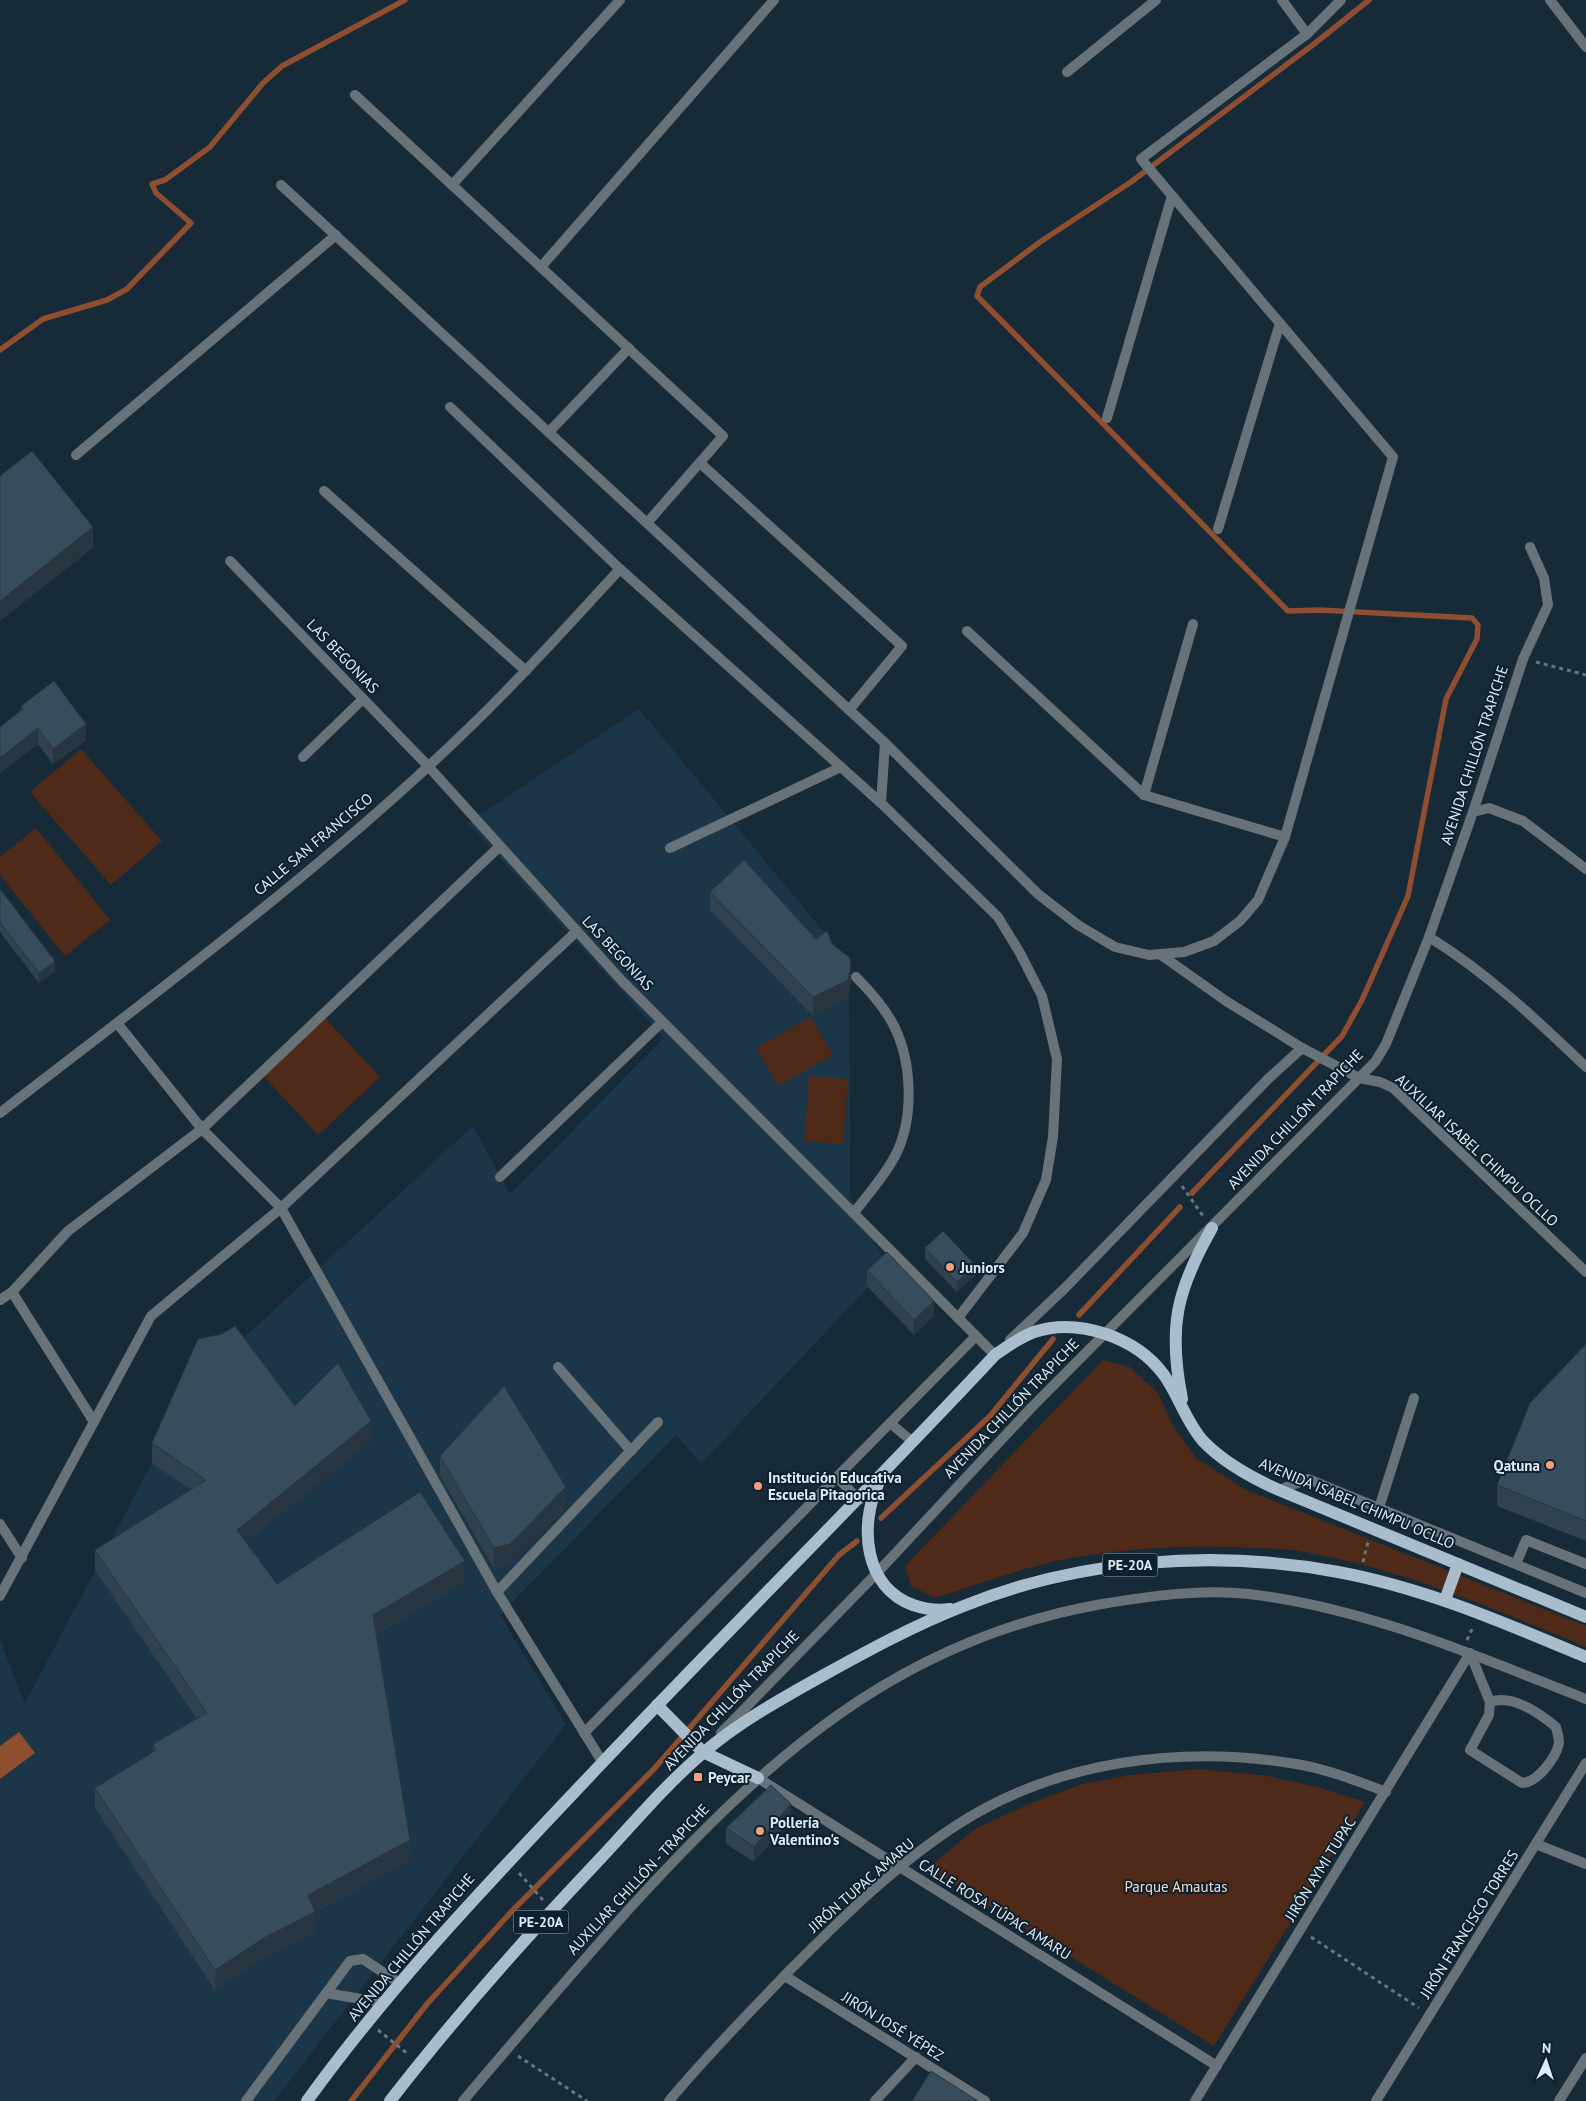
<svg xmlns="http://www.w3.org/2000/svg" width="1586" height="2101" viewBox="0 0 1586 2101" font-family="'PT Sans',sans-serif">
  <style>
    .built { fill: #1b3648 }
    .green { fill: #502a18 }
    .water { fill: #8f4e2f }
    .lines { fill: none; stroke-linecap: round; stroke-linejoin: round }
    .stream { stroke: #8f4e2f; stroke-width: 5.5 }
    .path { stroke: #657782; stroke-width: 3; stroke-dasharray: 4 4; stroke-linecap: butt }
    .service { stroke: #687279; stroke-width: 10 }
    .minor { stroke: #687279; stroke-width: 10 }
    .tertiary { stroke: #687279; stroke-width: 10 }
    .primary { stroke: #a9bdcc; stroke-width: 12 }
    .wall { fill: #30424f }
    .shaded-wall { fill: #273640 }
    .building { fill: #384d5c; stroke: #273640 }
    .poi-dot { fill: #f1a17d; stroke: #0c202d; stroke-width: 2 }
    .labels { text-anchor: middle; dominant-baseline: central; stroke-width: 4; stroke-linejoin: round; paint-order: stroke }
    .shield { fill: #0c202d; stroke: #a0afb9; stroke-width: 1 }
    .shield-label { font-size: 14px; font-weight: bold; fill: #dfecf5 }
    .street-label { font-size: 15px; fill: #dfecf5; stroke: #0c202d }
    .poi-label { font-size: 15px; font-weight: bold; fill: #dfecf5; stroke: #0c202d; text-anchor: start }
    .park-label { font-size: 15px; fill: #fdd5c3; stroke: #0c202d }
  </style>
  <rect width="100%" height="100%" fill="#162a37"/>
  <path class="built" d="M639 709 849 962 850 1196 887 1267 701 1464 676 1435 500 1615 566 1724 274 2101H0V1640L25 1703 152 1463 198 1359 235 1346 473 1126 510 1194 664 1038 468 823Z"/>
  <g class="green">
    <path d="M81 749 162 841 111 885 30 792Z"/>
    <path d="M36 828 110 920 65 956 0 875V857Z"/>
    <path d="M321 1014 380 1077 318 1135 259 1071Z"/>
    <path d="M811 1017 833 1055 778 1086 756 1048Z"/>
    <path d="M809 1076 848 1079 843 1144 804 1141Z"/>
    <path d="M1103 1360 1130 1367 1158 1393 1172 1424 1196 1458 1246 1490 1586 1626V1647C1490 1607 1395 1566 1292 1550 1280 1548 1266 1549 1254 1548 1202 1545 1147 1547 1095 1554 1041 1561 987 1581 935 1598L911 1586 905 1566Z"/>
    <path d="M1199 1769 1268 1776 1321 1788 1365 1802 1214 2046 928 1868 975 1829 1031 1803 1082 1784 1131 1775Z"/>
  </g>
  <path class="water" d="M19 1732 35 1753 0 1779V1746Z"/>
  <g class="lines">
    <g class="stream">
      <path d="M0 350 43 319 107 300 127 289 191 223 156 193 152 184 165 180 210 147 263 83 282 66 405 0"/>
      <path d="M1192 1193 1342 1036 1362 1000 1408 896 1446 699 1477 639 1478 625 1472 618 1319 610 1288 611 977 296 980 287 1040 242 1131 182 1314 44 1369 0"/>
      <path d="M1079 1315 1180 1207"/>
      <path d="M881 1518 990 1416 1053 1339"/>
      <path d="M351 2101 427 2004 512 1911 654 1769 839 1555 857 1541"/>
    </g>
    <g class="path">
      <path d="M1536 662 1586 675"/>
      <path d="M1182 1186 1203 1216"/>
      <path d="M1363 1562 1368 1542"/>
      <path d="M1467 1640 1473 1627"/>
      <path d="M519 1873 543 1900"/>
      <path d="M1311 1937 1419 2008"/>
      <path d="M378 2030 408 2054"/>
      <path d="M518 2056 587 2101"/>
    </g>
    <g class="service">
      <path d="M1523 659 1548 605 1544 578 1530 547"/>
      <path d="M558 1367 631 1451"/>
      <path d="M890 1423 913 1442"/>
      <path d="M837 1477 859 1500"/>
      <path d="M1279 1490 1308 1479 1586 1593"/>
      <path d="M1379 1508 1414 1398"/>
      <path d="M1516 1564 1526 1540 1586 1564"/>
      <path d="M497 1592 658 1422"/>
      <path d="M1470 1653 1490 1702 1489 1715 1470 1750 1522 1783C1537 1783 1556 1758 1559 1743 1559 1737 1557 1732 1556 1727 1538 1712 1512 1694 1490 1702"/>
      <path d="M584 1733 976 1336"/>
      <path d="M326 1993 384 2003"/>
      <path d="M246 2101 350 1961 363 1959 399 1983"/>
    </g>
    <g class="minor">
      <path d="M1282 0 1307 34"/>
      <path d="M1550 0 1586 47"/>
      <path d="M1067 72 1156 0"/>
      <path d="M355 95 723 436 647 523"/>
      <path d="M281 185 885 743 1038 894 1078 925 1115 947 1149 955 1184 952 1214 941 1240 921 1258 900 1285 837 1393 457 1141 159 1307 34 1341 0"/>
      <path d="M452 185 620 0"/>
      <path d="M541 267 774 0"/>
      <path d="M450 407 620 569 841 767"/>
      <path d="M1107 418 1172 196"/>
      <path d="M549 432 629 348"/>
      <path d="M76 455 336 235"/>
      <path d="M700 463 902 646 849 710"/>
      <path d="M324 491 526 671"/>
      <path d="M1218 529 1280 323"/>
      <path d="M230 561 428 766 622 981 995 1355"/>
      <path d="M967 631 1144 795 1285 837"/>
      <path d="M885 743 881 803 998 917 1020 953 1042 996 1057 1059 1053 1137 1046 1180 1023 1233 958 1318"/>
      <path d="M303 757 363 699"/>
      <path d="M1144 795 1193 624"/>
      <path d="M1473 812 1523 659"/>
      <path d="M670 848 841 767 881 803"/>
      <path d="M1429 937C1487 973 1536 1019 1586 1067"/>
      <path d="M1161 955 1226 1001 1302 1048"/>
      <path d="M117 1023 202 1129 281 1208 497 1592 603 1763"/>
      <path d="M0 1113C159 990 327 866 471 726 523 676 571 622 620 569"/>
      <path d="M500 1177 662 1022"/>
      <path d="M854 1213C868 1194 885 1176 896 1154 914 1118 912 1064 895 1028 886 1009 871 992 856 977"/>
      <path d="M12 1292 94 1422"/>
      <path d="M0 1300 12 1292 68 1231 202 1129 500 846"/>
      <path d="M0 1524 22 1558"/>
      <path d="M0 1596 151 1316 281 1208 577 931"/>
      <path d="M758 1778 1217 2066"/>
      <path d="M1536 1844 1586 1864"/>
      <path d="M785 1976 985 2101"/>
      <path d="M463 2101C518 2036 573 1972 629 1909 765 1760 896 1640 1102 1604 1150 1596 1200 1589 1249 1594 1367 1608 1476 1656 1586 1699"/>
      <path d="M669 2101C707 2055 749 2013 790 1970 843 1917 897 1863 960 1823 1059 1760 1183 1745 1296 1764 1327 1769 1357 1781 1386 1792"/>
      <path d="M875 2101 916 2057"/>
      <path d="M1195 2101 1470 1653"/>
      <path d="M1376 2101 1586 1763"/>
      <path d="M1559 2101 1586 2058"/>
    </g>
    <g class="tertiary">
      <path d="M1010 1340 1064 1289 1268 1079 1302 1048 1359 1078 1380 1082 1393 1088 1586 1272"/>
      <path d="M721 1733 876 1574 1031 1408 1375 1062 1386 1044 1429 937 1473 812 1489 808 1523 821 1586 869"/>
    </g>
    <g class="primary">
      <path d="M1182 1399C1168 1328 1176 1291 1212 1228"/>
      <path d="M878 1484C859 1526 864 1587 913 1605 925 1609 938 1611 950 1609"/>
      <path d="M1445 1600 1458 1564"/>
      <path d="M657 1705 703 1752 758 1778"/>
      <path d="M307 2101C395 1979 499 1872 602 1763 732 1626 866 1493 995 1355 1008 1346 1020 1337 1034 1332 1079 1317 1137 1338 1164 1375 1179 1396 1186 1422 1203 1441 1224 1463 1252 1478 1279 1490L1586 1617"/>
      <path d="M390 2101C455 2017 526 1937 599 1860 633 1824 665 1785 703 1753 739 1722 781 1699 822 1676 867 1651 913 1626 961 1607 1078 1559 1215 1549 1338 1572 1425 1588 1505 1623 1586 1657"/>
    </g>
  </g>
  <g class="wall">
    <path d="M21 706 86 740 53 764 38 744 0 773V727L21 710Z"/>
    <path d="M0 889 55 971 39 983 0 932Z"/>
    <path d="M710 892 816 939 832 944 851 982 848 998 813 1016 710 910Z"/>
    <path d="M925 1248 975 1275 957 1292 925 1259Z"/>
    <path d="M867 1270 934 1316 914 1335 867 1286Z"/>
    <path d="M1586 1344V1541L1497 1506V1485Z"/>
    <path d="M295 1406 371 1441 246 1542 277 1584 465 1581 376 1634 410 1860 315 1912V1932L264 1958 215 1990 95 1808V1788L153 1752V1744L197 1719 95 1570V1550L191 1490 152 1463V1443Z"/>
    <path d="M440 1456 566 1507 510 1564 494 1568 440 1476Z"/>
    <path d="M791 1819 754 1862 726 1844V1828Z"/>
  </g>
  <g class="shaded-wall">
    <path d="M93 527V548L0 621V601Z"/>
    <path d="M86 724V740L53 764V749Z"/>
    <path d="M38 728V744L0 773V758Z"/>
    <path d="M55 961V971L39 983V973Z"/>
    <path d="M851 963V982L848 998 813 1016V997Z"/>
    <path d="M975 1265V1275L957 1292V1282Z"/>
    <path d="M934 1301V1316L914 1335V1320Z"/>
    <path d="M371 1421V1441L237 1550V1530Z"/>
    <path d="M566 1487V1507L510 1564 494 1568V1548Z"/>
    <path d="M465 1561V1581L373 1635V1615Z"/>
    <path d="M791 1804V1819L754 1862V1847Z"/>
    <path d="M410 1840V1860L308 1915V1895Z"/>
    <path d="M315 1912V1932L264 1958 215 1990V1970L264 1938Z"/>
  </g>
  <g class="building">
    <path d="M32 451 93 527 0 601V476Z"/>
    <path d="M54 681 86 724 53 749 38 728 0 758V727L23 709 21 706Z"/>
    <path d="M744 860 816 939 827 931 832 944 849 957 851 963 848 980 813 997 710 892Z"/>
    <path d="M0 889 55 961 39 973 0 922Z"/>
    <path d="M943 1231 975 1265 957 1282 925 1248Z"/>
    <path d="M887 1252 934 1301 914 1320 867 1270Z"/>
    <path d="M235 1326 295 1406 338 1363 371 1421 237 1530 277 1584 420 1492 465 1561 373 1615 410 1840 308 1895 315 1912 264 1938 215 1970 95 1788 156 1750 153 1744 207 1713 95 1550 206 1480 152 1443 198 1339 222 1334Z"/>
    <path d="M1586 1344V1521L1497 1485 1530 1403Z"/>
    <path d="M504 1386 566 1487 510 1544 494 1548 440 1456Z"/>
    <path d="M771 1785 791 1804 754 1847 726 1828Z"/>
    <path d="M931 2071 978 2101H912Z"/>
  </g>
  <g class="poi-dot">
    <circle cx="950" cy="1267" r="5"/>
    <circle cx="1550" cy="1465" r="5"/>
    <circle cx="758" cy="1486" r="5"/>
    <rect x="693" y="1772" width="10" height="10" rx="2.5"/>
    <circle cx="760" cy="1831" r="5"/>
  </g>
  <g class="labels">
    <g class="shield">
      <rect x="1102.5" y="1553.5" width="55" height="23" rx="4"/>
      <rect x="513.5" y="1910.5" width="55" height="23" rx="4"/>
    </g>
    <g class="shield-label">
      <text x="1130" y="1565">PE-20A</text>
      <text x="541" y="1922">PE-20A</text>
    </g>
    <g class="street-label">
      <text transform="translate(343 656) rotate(46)">LAS BEGONIAS</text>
      <text transform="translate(1474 755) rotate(-72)">AVENIDA CHILLÓN TRAPICHE</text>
      <text transform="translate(313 844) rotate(-40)">CALLE SAN FRANCISCO</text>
      <text transform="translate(618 953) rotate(47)">LAS BEGONIAS</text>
      <text transform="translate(1295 1119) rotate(-46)">AVENIDA CHILLÓN TRAPICHE</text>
      <text transform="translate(1477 1150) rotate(43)">AUXILIAR ISABEL CHIMPU OCLLO</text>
      <text transform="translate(1011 1408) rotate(-46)">AVENIDA CHILLÓN TRAPICHE</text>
      <text transform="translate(1357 1503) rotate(23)">AVENIDA ISABEL CHIMPU OCLLO</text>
      <text transform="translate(731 1700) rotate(-46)">AVENIDA CHILLÓN TRAPICHE</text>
      <text transform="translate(1320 1869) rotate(-58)">JIRÓN AYMI TUPAC</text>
      <text transform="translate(638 1879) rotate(-47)">AUXILIAR CHILLÓN - TRAPICHE</text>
      <text transform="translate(861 1885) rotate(-41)">JIRÓN TUPAC AMARU</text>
      <text transform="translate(995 1909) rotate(32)">CALLE ROSA TÚPAC AMARU</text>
      <text transform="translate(1469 1924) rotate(-58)">JIRÓN FRANCISCO TORRES</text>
      <text transform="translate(411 1947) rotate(-50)">AVENIDA CHILLÓN TRAPICHE</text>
      <text transform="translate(893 2026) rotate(32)">JIRÓN JOSÉ YÉPEZ</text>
    </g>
    <g class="poi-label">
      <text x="960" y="1267">Juniors</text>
      <text x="1540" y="1465" text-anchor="end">Qatuna</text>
      <text x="768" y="1477">Institución Educativa<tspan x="768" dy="17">Escuela Pitagorica</tspan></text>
      <text x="708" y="1777">Peycar</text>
      <text x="770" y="1822">Pollería<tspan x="770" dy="17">Valentino's</tspan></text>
    </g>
    <g class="park-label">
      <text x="1176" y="1886">Parque Amautas</text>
    </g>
  </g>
  <g transform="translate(1546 2061) rotate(3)" stroke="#0c202d" stroke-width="4" paint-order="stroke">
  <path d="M0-4L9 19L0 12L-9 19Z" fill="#dfecf5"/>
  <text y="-8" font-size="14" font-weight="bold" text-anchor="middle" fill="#dfecf5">N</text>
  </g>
</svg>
